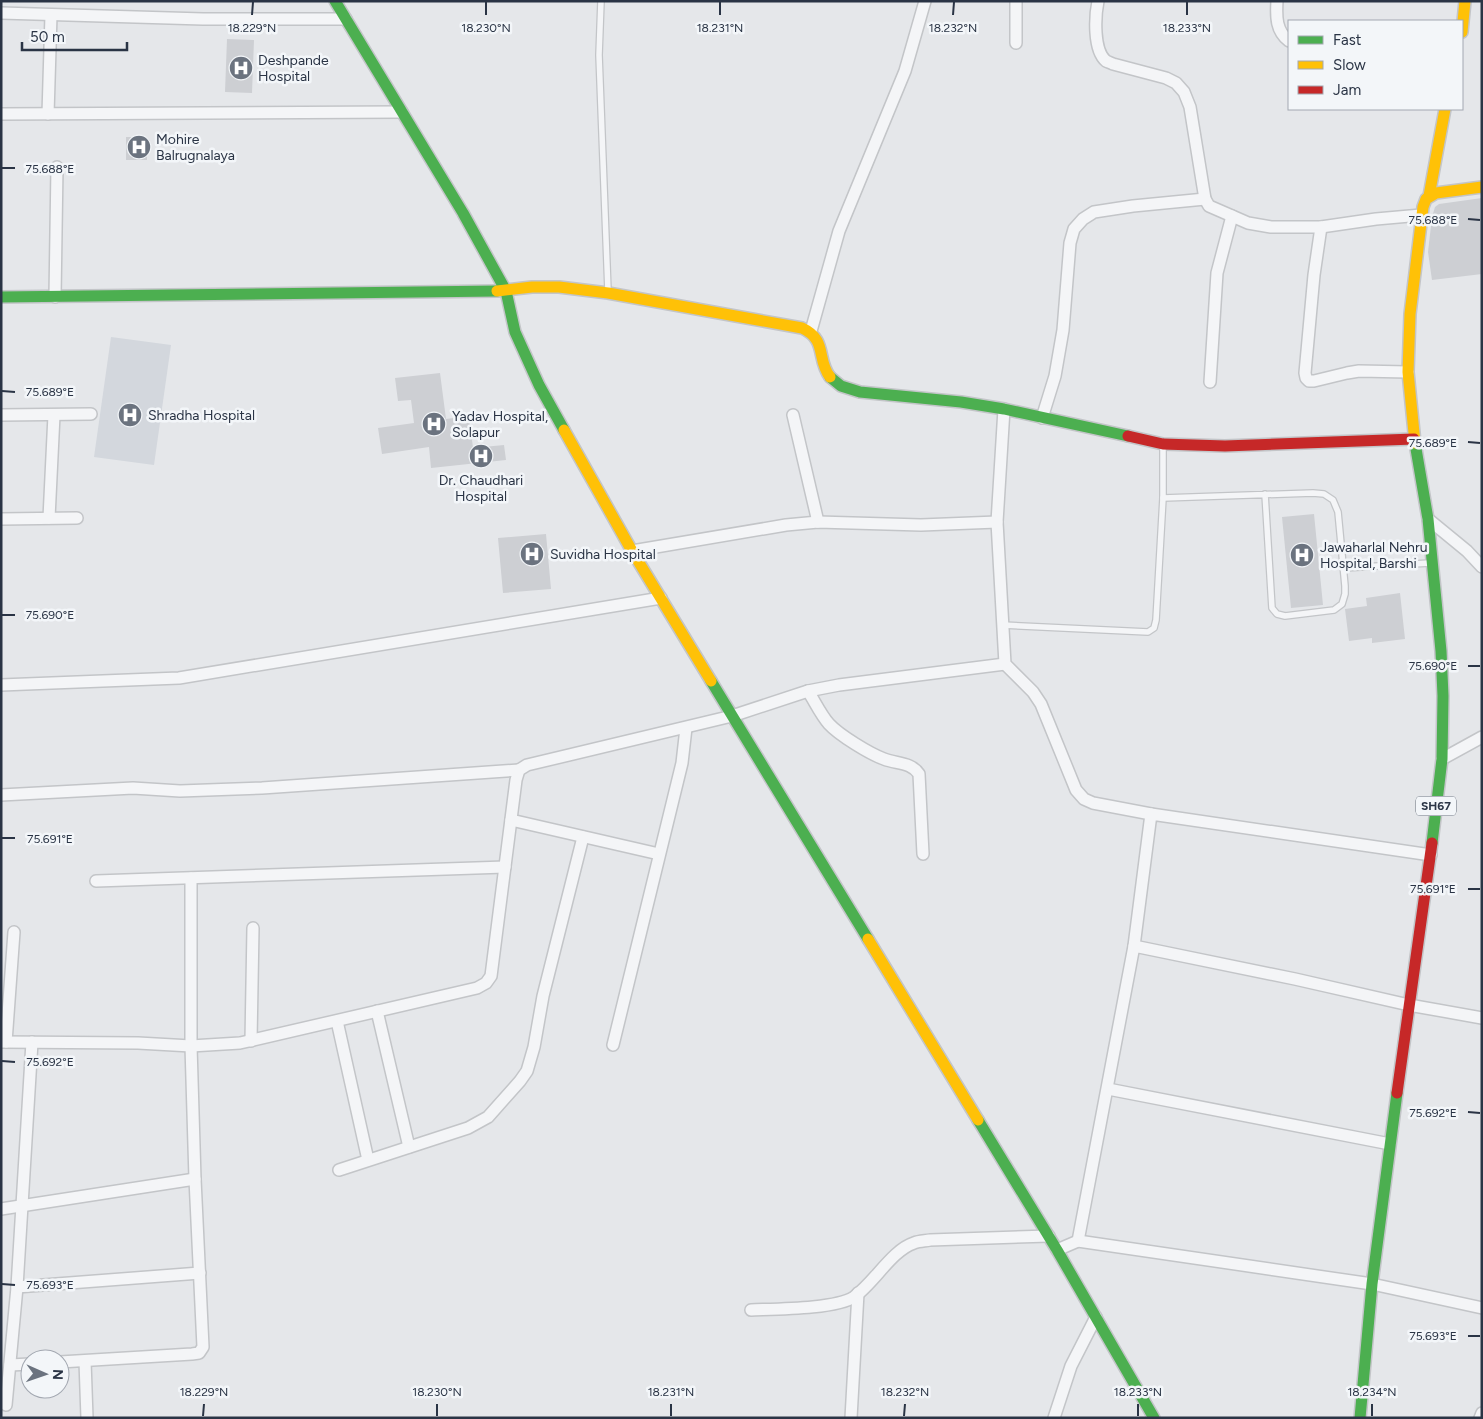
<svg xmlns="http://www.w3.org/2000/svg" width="1483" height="1419" viewBox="0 0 1483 1419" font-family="Figtree,sans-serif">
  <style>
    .built { fill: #d3d7dd }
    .building { fill: #cdcfd3 }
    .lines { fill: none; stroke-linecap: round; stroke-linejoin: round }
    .lane-casing { stroke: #c3c5c8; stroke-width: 8 }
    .street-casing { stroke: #c3c5c8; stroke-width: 14 }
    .fast-casing { stroke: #c3c5c8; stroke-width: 14 }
    .slow-casing { stroke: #c3c5c8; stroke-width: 14 }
    .jam-casing { stroke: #c3c5c8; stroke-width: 14 }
    .lane { stroke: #f4f5f7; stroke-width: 5.5 }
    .street { stroke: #f4f5f7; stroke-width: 11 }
    .fast { stroke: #4caf50; stroke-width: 11 }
    .slow { stroke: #ffc107; stroke-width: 11 }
    .jam { stroke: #c62828; stroke-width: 11 }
    .ticks { fill: none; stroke: #2a3445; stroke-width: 2 }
    .labels { text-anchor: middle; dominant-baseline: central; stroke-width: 5; stroke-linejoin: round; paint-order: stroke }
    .shield { fill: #f3f6f9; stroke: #666e7b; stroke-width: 1 }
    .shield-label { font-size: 12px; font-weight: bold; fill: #2a3445 }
    .poi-label { font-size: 14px; fill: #2a3445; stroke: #f3f6f9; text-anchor: start }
    .ticks-label { font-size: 12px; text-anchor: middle; fill: #2a3445; stroke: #f3f6f9; stroke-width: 5; stroke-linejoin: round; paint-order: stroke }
  </style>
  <rect width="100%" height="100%" fill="#e5e7ea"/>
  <path class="built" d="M111 337 171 345 154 465 94 457Z"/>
  <g class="building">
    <path d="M227 39 254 40 252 93 225 92Z"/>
    <rect x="126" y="137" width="21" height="23"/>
    <path d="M1482 198V274L1432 280 1428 252 1432 217 1435 207 1439 204Z"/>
    <path d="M440 373 446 419 469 416 473 448 504 445 506 460 431 468 429 447 382 454 378 428 414 423 411 400 398 401 395 378Z"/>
    <path d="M1314 514 1323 605 1291 608 1282 517Z"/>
    <path d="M546 534 551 589 503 593 498 538Z"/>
    <path d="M1400 593 1405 639 1372 643V638L1349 641 1345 609 1367 606 1366 598Z"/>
  </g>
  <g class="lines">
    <g class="lane-casing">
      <g id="lane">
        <path d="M601 1 599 55 608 291"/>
        <path d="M1163 498 1313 493 1324 494 1333 500 1338 512 1345 586V594L1342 604 1334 610 1285 616 1277 614 1272 608 1265 494"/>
        <path d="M1344 568 1430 563"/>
        <path d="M1002 625 1148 632 1154 628 1156 620 1163 498V446"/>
      </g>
    </g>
    <g class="street-casing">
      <g id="street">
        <path d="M1098 1C1095 16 1093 50 1106 61 1108 62 1111 63 1113 64L1166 78 1176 83 1184 92 1190 107 1205 199 1209 206 1232 216 1248 223 1271 227H1321L1376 219 1421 215"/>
        <path d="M1277 1C1276 17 1276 31 1289 41"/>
        <path d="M1 13 203 19H346"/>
        <path d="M1016 43V1"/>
        <path d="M1 114 402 112"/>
        <path d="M48 114 51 15"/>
        <path d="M1321 227 1314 275 1305 373 1306 378 1309 381H1314L1347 373 1359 371 1408 372"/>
        <path d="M55 297 57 167"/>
        <path d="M811 331 839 231 905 71 925 1"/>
        <path d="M1210 382 1217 273 1232 216"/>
        <path d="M1004 409 997 522 1005 664 1033 692 1041 704 1076 790 1084 799 1093 803 1151 814"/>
        <path d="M1 415 91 414"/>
        <path d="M793 415 818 522"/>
        <path d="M1042 418 1055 376 1063 330 1070 243 1074 229 1083 219 1094 212 1133 206 1205 199"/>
        <path d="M49 518 54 415"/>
        <path d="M1 519 77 518"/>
        <path d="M1428 519 1467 551 1482 567"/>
        <path d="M632 551 786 525 818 522 921 525 997 522"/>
        <path d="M1 685 179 678 661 598"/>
        <path d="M808 691C815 702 821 715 829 724 839 735 870 754 884 759 897 764 911 762 919 774L923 854"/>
        <path d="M1442 759 1482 737"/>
        <path d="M1 795 133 788 180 791 262 788 519 770"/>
        <path d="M511 820 659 854"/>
        <path d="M96 881 505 867"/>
        <path d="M1134 946 1151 814 1431 855"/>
        <path d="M377 1011 409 1147"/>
        <path d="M337 1021 368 1160"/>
        <path d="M251 1041 253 928"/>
        <path d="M1 1042 138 1043 191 1046 240 1043 477 988 486 983 491 976 516 780 519 770 527 765 732 716 808 691 839 685 1005 664"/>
        <path d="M6 1042 14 932"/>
        <path d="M613 1045 682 763 686 728"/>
        <path d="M1108 1089 1390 1144"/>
        <path d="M339 1170 468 1128 488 1117 520 1081 527 1071 534 1047 543 996 583 837"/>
        <path d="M1 1209 195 1179"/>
        <path d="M1078 1241 1372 1284 1482 1308"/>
        <path d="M1057 1250 1078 1241 1134 946 1295 979 1409 1005 1482 1018"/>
        <path d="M17 1287 200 1273"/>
        <path d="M751 1310C775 1309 836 1309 854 1297 874 1283 892 1250 914 1243 919 1241 925 1241 930 1240L1049 1236"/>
        <path d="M85 1361 87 1418"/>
        <path d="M60 1362 192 1354 199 1353 203 1347 195 1179 191 1046V878"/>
        <path d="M10 1365 30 1364"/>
        <path d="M6 1405 17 1287 32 1042"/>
        <path d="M851 1418 858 1293"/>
        <path d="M1054 1418 1071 1366 1096 1317"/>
        <path d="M1480 1418 1482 1413"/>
      </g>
    </g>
    <g class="fast-casing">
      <g id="fast">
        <path d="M335 1 463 213 506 291 515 332 539 385 564 430"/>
        <path d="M1 297 497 291"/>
        <path d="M830 377 841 386 860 392 961 402 1004 409 1128 436"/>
        <path d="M1415 443 1428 519 1441 651 1443 696 1442 759 1432 843"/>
        <path d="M711 681 868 939"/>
        <path d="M978 1120 1057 1250 1154 1418"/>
        <path d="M1360 1418 1372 1284 1397 1093"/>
      </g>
    </g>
    <g class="slow-casing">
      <g id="slow">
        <path d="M1462 32 1465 1"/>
        <path d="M1429 196 1445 109"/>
        <path d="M497 291 532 287H559L608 293 802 328C828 340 816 359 830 377"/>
        <path d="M564 430 632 551 711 681"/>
        <path d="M1415 443 1408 372 1410 314 1423 207 1426 199 1436 193 1482 187"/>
        <path d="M868 939 978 1120"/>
      </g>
    </g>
    <g class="jam-casing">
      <g id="jam">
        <path d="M1128 436 1163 444 1225 446 1414 439"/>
        <path d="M1397 1093 1432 843"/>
      </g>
    </g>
    <use href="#lane" class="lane"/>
    <use href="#street" class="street"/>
    <use href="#fast" class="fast"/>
    <use href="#slow" class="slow"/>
    <use href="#jam" class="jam"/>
  </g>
  <path class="ticks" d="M252 15 253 2M486 15V2M720 15V2M953 15 954 2M1187 15V2M2 168H15M1468 219 1480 220M2 391 15 392M1468 442 1480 443M2 615H15M1468 666H1480M2 838H15M1468 889H1480M2 1061 15 1062M1468 1112 1480 1113M2 1284 15 1285M1468 1336H1480M203 1416 204 1404M437 1416V1404M671 1416V1404M904 1416 905 1404M1138 1416V1404M1372 1416V1404"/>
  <defs>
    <g id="hospital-disc" transform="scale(1.25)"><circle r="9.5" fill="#6b737f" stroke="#f3f6f9"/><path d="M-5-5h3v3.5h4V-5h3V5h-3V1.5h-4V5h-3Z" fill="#fff"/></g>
  </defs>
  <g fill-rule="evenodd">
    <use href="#hospital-disc" x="241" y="68"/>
    <use href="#hospital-disc" x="139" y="147"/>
    <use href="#hospital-disc" x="130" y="415"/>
    <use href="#hospital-disc" x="434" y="424"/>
    <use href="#hospital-disc" x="481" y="456"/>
    <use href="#hospital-disc" x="532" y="554"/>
    <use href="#hospital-disc" x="1302" y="555"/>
  </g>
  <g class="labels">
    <rect class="shield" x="1416" y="796.5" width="40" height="19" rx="4"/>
    <g class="shield-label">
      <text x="1436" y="806">SH67</text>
    </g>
    <g class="poi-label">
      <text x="258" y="60">Deshpande<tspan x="258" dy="16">Hospital</tspan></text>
      <text x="156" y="139">Mohire<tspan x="156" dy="16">Balrugnalaya</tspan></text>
      <text x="148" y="415">Shradha Hospital</text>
      <text x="452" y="416">Yadav Hospital,<tspan x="452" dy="16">Solapur</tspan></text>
      <text x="481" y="480" text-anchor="middle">Dr. Chaudhari<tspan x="481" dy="16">Hospital</tspan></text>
      <text x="1320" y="547">Jawaharlal Nehru<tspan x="1320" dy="16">Hospital, Barshi</tspan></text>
      <text x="550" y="554">Suvidha Hospital</text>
    </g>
  </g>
  <g class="ticks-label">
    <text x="252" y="32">18.229°N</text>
    <text x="486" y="32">18.230°N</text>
    <text x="720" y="32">18.231°N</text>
    <text x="953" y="32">18.232°N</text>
    <text x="1187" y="32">18.233°N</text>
    <text x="50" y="173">75.688°E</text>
    <text x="1433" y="224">75.688°E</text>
    <text x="50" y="396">75.689°E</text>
    <text x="1433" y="447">75.689°E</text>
    <text x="50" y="619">75.690°E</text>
    <text x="1433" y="670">75.690°E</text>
    <text x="50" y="843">75.691°E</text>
    <text x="1433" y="893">75.691°E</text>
    <text x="50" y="1066">75.692°E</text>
    <text x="1433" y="1117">75.692°E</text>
    <text x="50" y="1289">75.693°E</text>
    <text x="1433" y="1340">75.693°E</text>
    <text x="204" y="1396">18.229°N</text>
    <text x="437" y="1396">18.230°N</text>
    <text x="671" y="1396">18.231°N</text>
    <text x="905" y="1396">18.232°N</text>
    <text x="1138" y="1396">18.233°N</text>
    <text x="1372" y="1396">18.234°N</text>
  </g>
  <rect width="1483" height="1419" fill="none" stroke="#2a3445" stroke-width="5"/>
  <rect x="1288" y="20" width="175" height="90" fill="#f3f6f9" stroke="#a3a8b1"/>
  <rect x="1298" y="36" width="25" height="8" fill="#4caf50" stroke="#a3a8b1"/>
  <text x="1333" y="45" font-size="15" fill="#2a3445">Fast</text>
  <rect x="1298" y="61" width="25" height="8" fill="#ffc107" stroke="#a3a8b1"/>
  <text x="1333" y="70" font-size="15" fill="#2a3445">Slow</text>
  <rect x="1298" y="86" width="25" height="8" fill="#c62828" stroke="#a3a8b1"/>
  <text x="1333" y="95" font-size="15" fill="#2a3445">Jam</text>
  <g transform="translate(45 1374) rotate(92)"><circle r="24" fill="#f3f6f9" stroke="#a3a8b1"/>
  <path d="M0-4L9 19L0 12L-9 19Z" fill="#6b737f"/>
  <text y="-8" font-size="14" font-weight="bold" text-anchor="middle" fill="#2a3445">N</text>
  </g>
  <path d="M22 42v8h105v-8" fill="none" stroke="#2a3445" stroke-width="2.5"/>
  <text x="30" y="42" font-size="15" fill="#2a3445" stroke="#f3f6f9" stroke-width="4" paint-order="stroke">50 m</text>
</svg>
